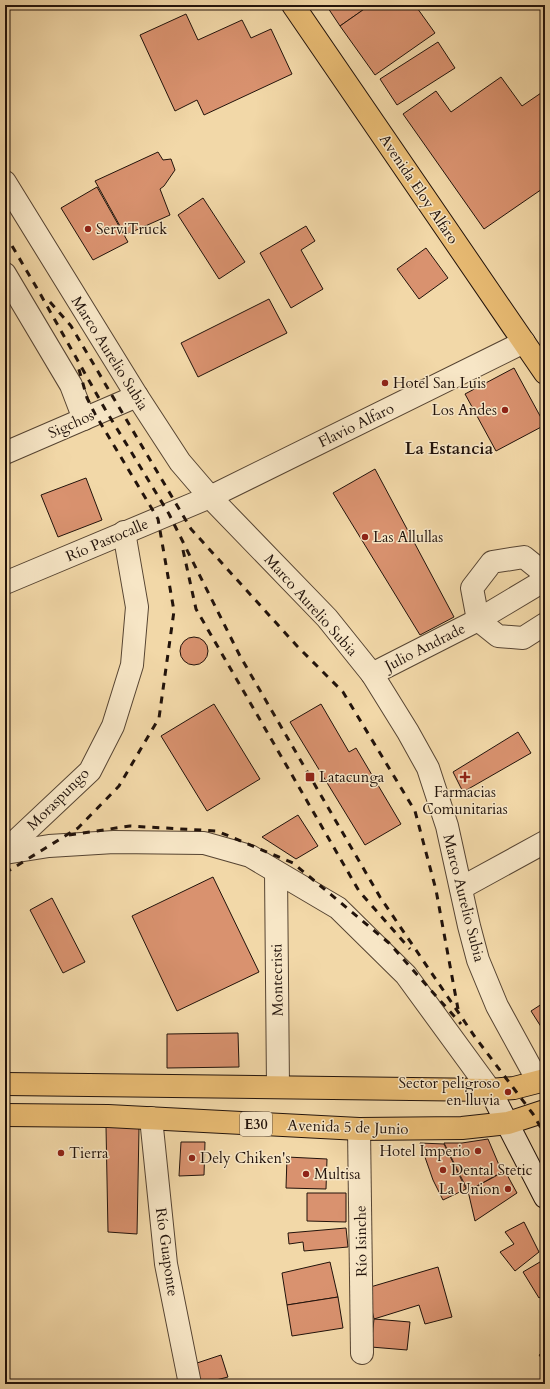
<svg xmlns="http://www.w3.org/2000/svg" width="550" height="1389" viewBox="0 0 550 1389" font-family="Cardo,serif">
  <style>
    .building { fill: #d9926f; stroke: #22130b }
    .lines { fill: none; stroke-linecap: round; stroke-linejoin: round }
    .minor-casing { stroke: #564432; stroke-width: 24 }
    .tertiary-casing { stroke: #564432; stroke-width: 24 }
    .secondary-casing { stroke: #22130b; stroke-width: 24 }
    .primary-casing { stroke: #22130b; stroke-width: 24 }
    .minor { stroke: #f7e6c6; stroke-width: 22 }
    .tertiary { stroke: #f7e6c6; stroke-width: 22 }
    .secondary { stroke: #f7e6c6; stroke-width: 22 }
    .primary { stroke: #e9bc74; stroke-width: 22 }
    .rail { stroke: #22130b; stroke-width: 3; stroke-dasharray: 7 7; stroke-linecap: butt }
    .poi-dot { fill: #8f2418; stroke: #f7e6c6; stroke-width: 1.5 }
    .labels { text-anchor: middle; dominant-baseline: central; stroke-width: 3; stroke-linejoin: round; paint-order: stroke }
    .shield { fill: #f7e6c6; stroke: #625243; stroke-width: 1 }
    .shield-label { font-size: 14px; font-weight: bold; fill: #22130b }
    .street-label { font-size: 15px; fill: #22130b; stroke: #f7e6c6 }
    .poi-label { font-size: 15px; fill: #22130b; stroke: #f7e6c6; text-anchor: start }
    .quarter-label { font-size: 17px; font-weight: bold; fill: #22130b; stroke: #f7e6c6 }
  </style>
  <rect width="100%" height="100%" fill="#f2d8a8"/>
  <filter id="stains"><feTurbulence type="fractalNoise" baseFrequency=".005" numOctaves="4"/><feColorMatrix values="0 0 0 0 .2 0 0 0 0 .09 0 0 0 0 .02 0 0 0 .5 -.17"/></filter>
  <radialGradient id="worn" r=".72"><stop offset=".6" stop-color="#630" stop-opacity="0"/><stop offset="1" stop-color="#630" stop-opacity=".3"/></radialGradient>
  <g class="building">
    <path d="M326 5H370L340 26Z"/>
    <path d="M370 5H415L435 33 375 75 340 26Z"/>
    <path d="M186 14 198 40 242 20 251 38 271 29 292 74 204 115 197 100 175 111 140 35Z"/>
    <path d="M438 42 455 68 397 105 380 79Z"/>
    <path d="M501 77 522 106 541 93 545 98V187L484 229 403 114 436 91 451 112Z"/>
    <path d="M158 152 163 160 171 159 175 170 164 186 160 189 170 215 125 235 95 181Z"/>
    <path d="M97 187 128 242 93 260 61 208Z"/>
    <path d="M203 198 245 262 219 279 178 215Z"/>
    <path d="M306 226 315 241 301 250 323 289 291 308 260 253Z"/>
    <path d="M426 248 448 278 419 299 397 269Z"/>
    <path d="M269 299 287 333 198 377 181 343Z"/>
    <path d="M514 368 545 425 496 451 465 394Z"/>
    <path d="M375 469 454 617 420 635 333 493Z"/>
    <path d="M86 478 102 520 58 537 41 495Z"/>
    <circle cx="194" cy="651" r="14"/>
    <path d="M214 704 260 779 207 811 161 736Z"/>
    <path d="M321 704 349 752 356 748 401 824 365 845 290 722Z"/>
    <path d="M518 732 531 753 463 792 453 772Z"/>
    <path d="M298 815 318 846 296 859 262 837Z"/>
    <path d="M213 877 259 972 177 1011 132 916Z"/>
    <path d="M52 898 85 962 63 973 30 910Z"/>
    <path d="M545 1002V1033L531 1011Z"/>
    <path d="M238 1033 239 1067 167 1068V1034Z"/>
    <path d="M106 1127 139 1128 137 1234 108 1232Z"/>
    <path d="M488 1139 502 1172 468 1191 444 1143H462Z"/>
    <path d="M181 1142H205L204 1175 179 1176Z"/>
    <path d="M420 1143 444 1144 466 1189 443 1200 433 1180Z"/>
    <path d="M287 1157 327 1159 326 1189 286 1188Z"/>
    <path d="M505 1171 517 1193 475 1221 468 1191Z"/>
    <path d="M307 1193H346V1222L307 1221Z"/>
    <path d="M524 1222 539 1252 515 1271 500 1252 514 1244 505 1232Z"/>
    <path d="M346 1228 348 1247 304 1251 303 1242 289 1244 288 1233Z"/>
    <path d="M545 1259V1294L539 1298 523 1272Z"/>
    <path d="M330 1262 338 1297 287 1305 282 1273Z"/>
    <path d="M438 1267 452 1317 425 1324 419 1305 374 1319 367 1288Z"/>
    <path d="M338 1297 343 1328 292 1336 287 1305Z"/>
    <path d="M374 1319 410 1322 407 1350 371 1347Z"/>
    <path d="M545 1351V1363L539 1355Z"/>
    <path d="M221 1355 228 1377 200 1384 194 1364Z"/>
  </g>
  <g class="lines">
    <g class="minor-casing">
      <g id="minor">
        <path d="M5 274 71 385 84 419"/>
        <path d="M5 453 137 396"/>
        <path d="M545 574 524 557 492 562 472 588 478 620 498 636 523 638 545 624"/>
        <path d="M5 583 210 497 524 342"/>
        <path d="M372 674 478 620 545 580"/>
        <path d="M5 851 90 771 113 726 132 665 137 607 124 532"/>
        <path d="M5 853 49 846 114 842 204 843 250 856 338 908 406 975 490 1090"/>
        <path d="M276 872 278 1087"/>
        <path d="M461 888 545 842"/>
        <path d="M151 1118 166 1264 190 1384"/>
        <path d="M359 1129 362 1353"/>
      </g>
    </g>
    <g class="tertiary-casing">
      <path id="tertiary" d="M5 182 137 396 180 462 210 497 327 618 372 674 408 732 428 768 447 826 469 926 478 960 497 1006 538 1081"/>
    </g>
    <g class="secondary-casing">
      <path id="secondary" d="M490 1090 545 1197"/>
    </g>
    <g class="primary-casing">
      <g id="primary">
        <path d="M293 5 545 373"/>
        <path d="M5 1084 490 1090 514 1088 545 1080"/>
        <path d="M5 1115 108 1116 359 1129 462 1128 508 1123 545 1111"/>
      </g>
    </g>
    <use href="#minor" class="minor"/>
    <use href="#tertiary" class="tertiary"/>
    <use href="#secondary" class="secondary"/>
    <use href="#primary" class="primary"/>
    <g class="rail">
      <path d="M5 234 38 290 105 409 169 514 240 656 380 897 475 1037 533 1114 545 1135"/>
      <path d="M50 302 71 326 191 529 297 646 343 692 415 811 436 890 458 1009"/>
      <path d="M183 550 196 609 359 891 410 949"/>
      <path d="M69 835 130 826 217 831 293 863 389 943 461 1024"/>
      <path d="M5 873 78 828 119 786 159 718 174 611 158 519 95 414 87 398 78 366"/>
    </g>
  </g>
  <g class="poi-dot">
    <circle cx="88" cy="229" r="4"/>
    <circle cx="385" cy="383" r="4"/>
    <circle cx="505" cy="410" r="4"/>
    <circle cx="365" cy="537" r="4"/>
    <rect x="305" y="772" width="10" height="10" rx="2"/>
    <path d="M463 771h4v4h4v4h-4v4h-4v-4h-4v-4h4z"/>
    <circle cx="508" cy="1092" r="4"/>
    <circle cx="478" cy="1151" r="4"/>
    <circle cx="61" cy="1153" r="4"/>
    <circle cx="192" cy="1158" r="4"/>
    <circle cx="443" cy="1170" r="4"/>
    <circle cx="306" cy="1174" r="4"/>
    <circle cx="508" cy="1189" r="4"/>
  </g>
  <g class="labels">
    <rect class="shield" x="240" y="1112" width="32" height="24" rx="3"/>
    <g class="shield-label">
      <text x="256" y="1124">E30</text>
    </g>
    <g class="street-label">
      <text transform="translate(419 189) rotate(56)">Avenida Eloy Alfaro</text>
      <text transform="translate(110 353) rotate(58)">Marco Aurelio Subia</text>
      <text transform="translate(71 424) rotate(-24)">Sigchos</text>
      <text transform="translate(356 425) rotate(-26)">Flavio Alfaro</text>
      <text transform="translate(107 540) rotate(-23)">Río Pastocalle</text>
      <text transform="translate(311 605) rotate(48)">Marco Aurelio Subia</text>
      <text transform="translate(425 647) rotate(-27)">Julio Andrade</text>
      <text transform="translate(58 799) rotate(-45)">Moraspungo</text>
      <text transform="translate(464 898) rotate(76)">Marco Aurelio Subia</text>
      <text transform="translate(277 980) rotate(-91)">Montecristi</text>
      <text transform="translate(348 1127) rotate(2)">Avenida 5 de Junio</text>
      <text transform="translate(361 1241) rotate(-91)">Río Isinche</text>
      <text transform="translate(167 1252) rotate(82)">Río Guaponte</text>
    </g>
    <g class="poi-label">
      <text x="96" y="229">ServiTruck</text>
      <text x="393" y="383">Hotel San Luis</text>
      <text x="497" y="410" text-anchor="end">Los Andes</text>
      <text x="373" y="537">Las Allullas</text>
      <text x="319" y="777">Latacunga</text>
      <text x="465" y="792" text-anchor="middle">Farmacias<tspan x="465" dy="17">Comunitarias</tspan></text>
      <text x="500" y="1083" text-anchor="end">Sector peligroso<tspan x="500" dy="17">en lluvia</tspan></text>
      <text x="470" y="1151" text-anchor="end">Hotel Imperio</text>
      <text x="69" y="1153">Tierra</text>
      <text x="200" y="1158">Dely Chiken's</text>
      <text x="451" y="1170">Dental Stetic</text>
      <text x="314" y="1174">Multisa</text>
      <text x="500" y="1189" text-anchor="end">La Union</text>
    </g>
    <g class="quarter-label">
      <text x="449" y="448">La Estancia</text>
    </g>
  </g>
  <rect width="550" height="1389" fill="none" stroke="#f2d8a8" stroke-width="20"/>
  <rect x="6" y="6" width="538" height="1377" fill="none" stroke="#22130b" stroke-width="2"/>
  <rect x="10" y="10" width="530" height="1369" fill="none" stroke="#22130b"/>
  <rect width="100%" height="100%" filter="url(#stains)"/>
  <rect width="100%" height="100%" fill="url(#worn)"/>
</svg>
